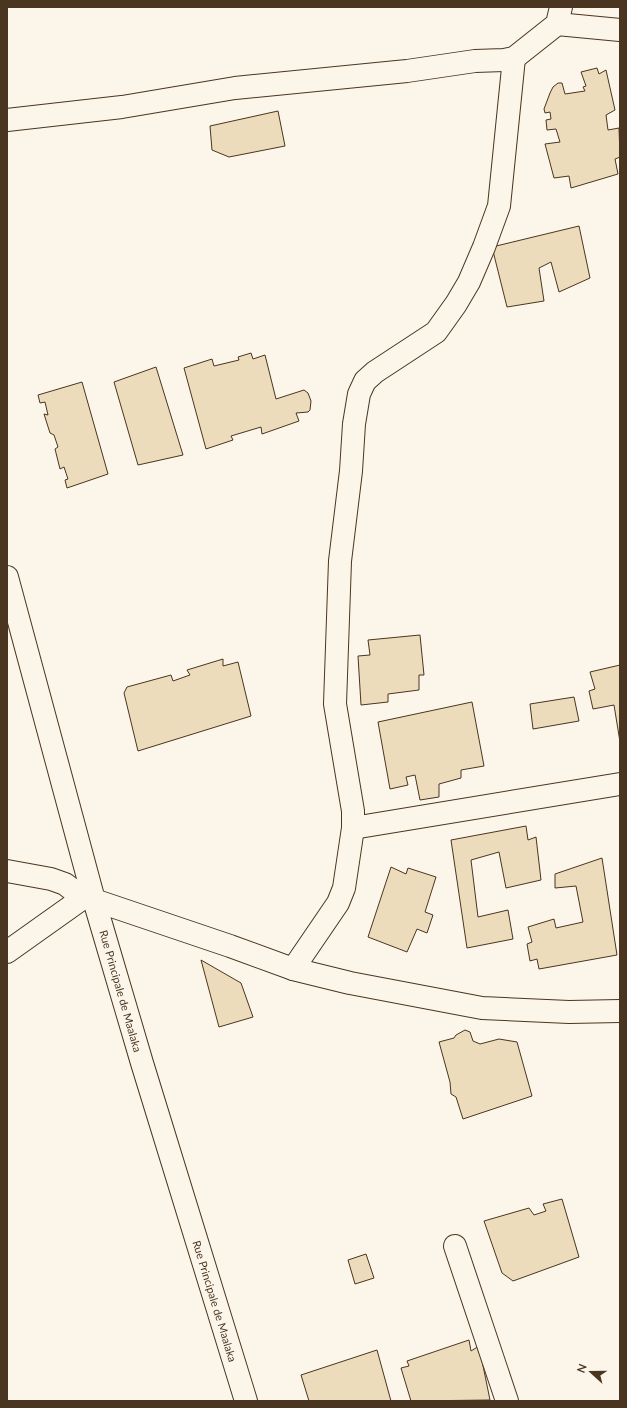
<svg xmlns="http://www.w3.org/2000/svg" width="627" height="1408" viewBox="0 0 627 1408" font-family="Lato,sans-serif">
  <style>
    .building { fill: #ecdcbc; stroke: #4a3520 }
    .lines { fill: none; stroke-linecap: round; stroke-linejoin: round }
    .minor-casing { stroke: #4a3520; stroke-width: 24 }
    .major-casing { stroke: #4a3520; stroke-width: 24 }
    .minor { stroke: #fbf6e9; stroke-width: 22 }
    .major { stroke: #fbf6e9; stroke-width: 22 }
    .labels { text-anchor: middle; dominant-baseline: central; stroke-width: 3; stroke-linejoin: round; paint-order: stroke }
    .street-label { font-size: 11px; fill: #4a3520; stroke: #fbf6e9 }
  </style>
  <rect width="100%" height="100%" fill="#fbf6e9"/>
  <g class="building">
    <path d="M597 68 599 74 606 70 615 110 606 115 608 130 619 128 620 157 615 159 618 174 571 188 569 176 554 178 545 144 560 142 556 129 547 130 546 120 551 119 550 112 545 113 544 109 550 93 553 87 558 83H562L565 94 585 91 583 87 586 86 581 72Z"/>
    <path d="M278 111 285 146 229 157 212 150 210 126Z"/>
    <path d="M579 226 590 278 559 292 551 262 539 268 544 301 507 307 492 247Z"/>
    <path d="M251 353 253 359 265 355 276 399 304 390 308 393 311 401 310 410 308 412 296 413 299 421 262 434 261 427 231 436 233 440 206 449 184 368 212 359 214 366 239 360 238 357Z"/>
    <path d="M156 367 183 455 138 465 114 382Z"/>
    <path d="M82 382 108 474 67 488 65 480 68 479 64 467 60 469 55 449 58 447 54 435 50 433 44 414 48 415 45 402 40 403 38 395Z"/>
    <path d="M420 635 424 675H419V690L388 694V702L361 705 358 656 370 655 368 640Z"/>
    <path d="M223 659V666L238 662 251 716 138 751 124 693 127 687 171 675 173 681 190 675 187 670Z"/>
    <path d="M620 665V742L614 705 593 709 589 691 595 689 590 672Z"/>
    <path d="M574 697 579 721 533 729 530 704Z"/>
    <path d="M472 702 484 766 461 770V778L439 784V797L420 800 415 775 406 777 408 785 390 789 378 722Z"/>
    <path d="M526 826 528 840 536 837 541 880 506 888 499 852 471 860 478 917 508 910 513 939 467 948 451 840Z"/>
    <path d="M602 858 617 955 539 969 537 959 530 961 527 944 532 942 528 927 554 919 556 928 583 922 576 886 555 888V874Z"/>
    <path d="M391 867 406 874 408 868 436 877 425 912 433 915 427 933 417 929 407 952 368 937Z"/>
    <path d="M201 960 241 983 253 1017 219 1027Z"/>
    <path d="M465 1030 470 1032 473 1041 480 1044 499 1039 517 1042 532 1096 463 1119 456 1097 451 1094 450 1082 439 1042 454 1038 456 1035Z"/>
    <path d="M562 1199 579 1257 513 1281 502 1273 484 1221 529 1208 534 1215 546 1211 543 1204Z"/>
    <path d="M366 1254 374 1278 355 1284 348 1260Z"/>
    <path d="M469 1340 471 1351 479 1346 490 1400 411 1401 401 1368 409 1366 407 1361Z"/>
    <path d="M377 1350 391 1401H309L301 1375Z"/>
  </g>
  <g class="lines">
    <g class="minor-casing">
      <g id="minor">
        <path d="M557 24 620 30"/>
        <path d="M7 120 122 107 235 88 407 71 475 61 504 60 514 58 557 24 561 7"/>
        <path d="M353 828 620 784"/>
        <path d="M7 871 51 879 65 884 83 898"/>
        <path d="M7 952 83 898 94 900 230 946 293 969 350 983 482 1008 569 1012 620 1011"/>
        <path d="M293 969 338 903 344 888 353 828V811L335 704 340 561 351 471 354 424 359 394 365 381 375 372 436 332 456 304 469 282 484 247 499 206 514 58"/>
        <path d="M455 1246 507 1401"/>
      </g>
    </g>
    <g class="major-casing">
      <path id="major" d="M7 577 94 900 142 1063 246 1401"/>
    </g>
    <use href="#minor" class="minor"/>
    <use href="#major" class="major"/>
  </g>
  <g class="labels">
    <g class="street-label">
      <text transform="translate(121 991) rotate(74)">Rue Principale de Maalaka</text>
      <text transform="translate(215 1301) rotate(73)">Rue Principale de Maalaka</text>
    </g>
  </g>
  <rect width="627" height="1408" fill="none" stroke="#4a3520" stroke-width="16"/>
  <g transform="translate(591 1372) rotate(291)" stroke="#fbf6e9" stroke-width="3" paint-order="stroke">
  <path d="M0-3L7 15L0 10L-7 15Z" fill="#4a3520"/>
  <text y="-6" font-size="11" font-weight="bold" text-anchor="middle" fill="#4a3520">N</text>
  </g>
</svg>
